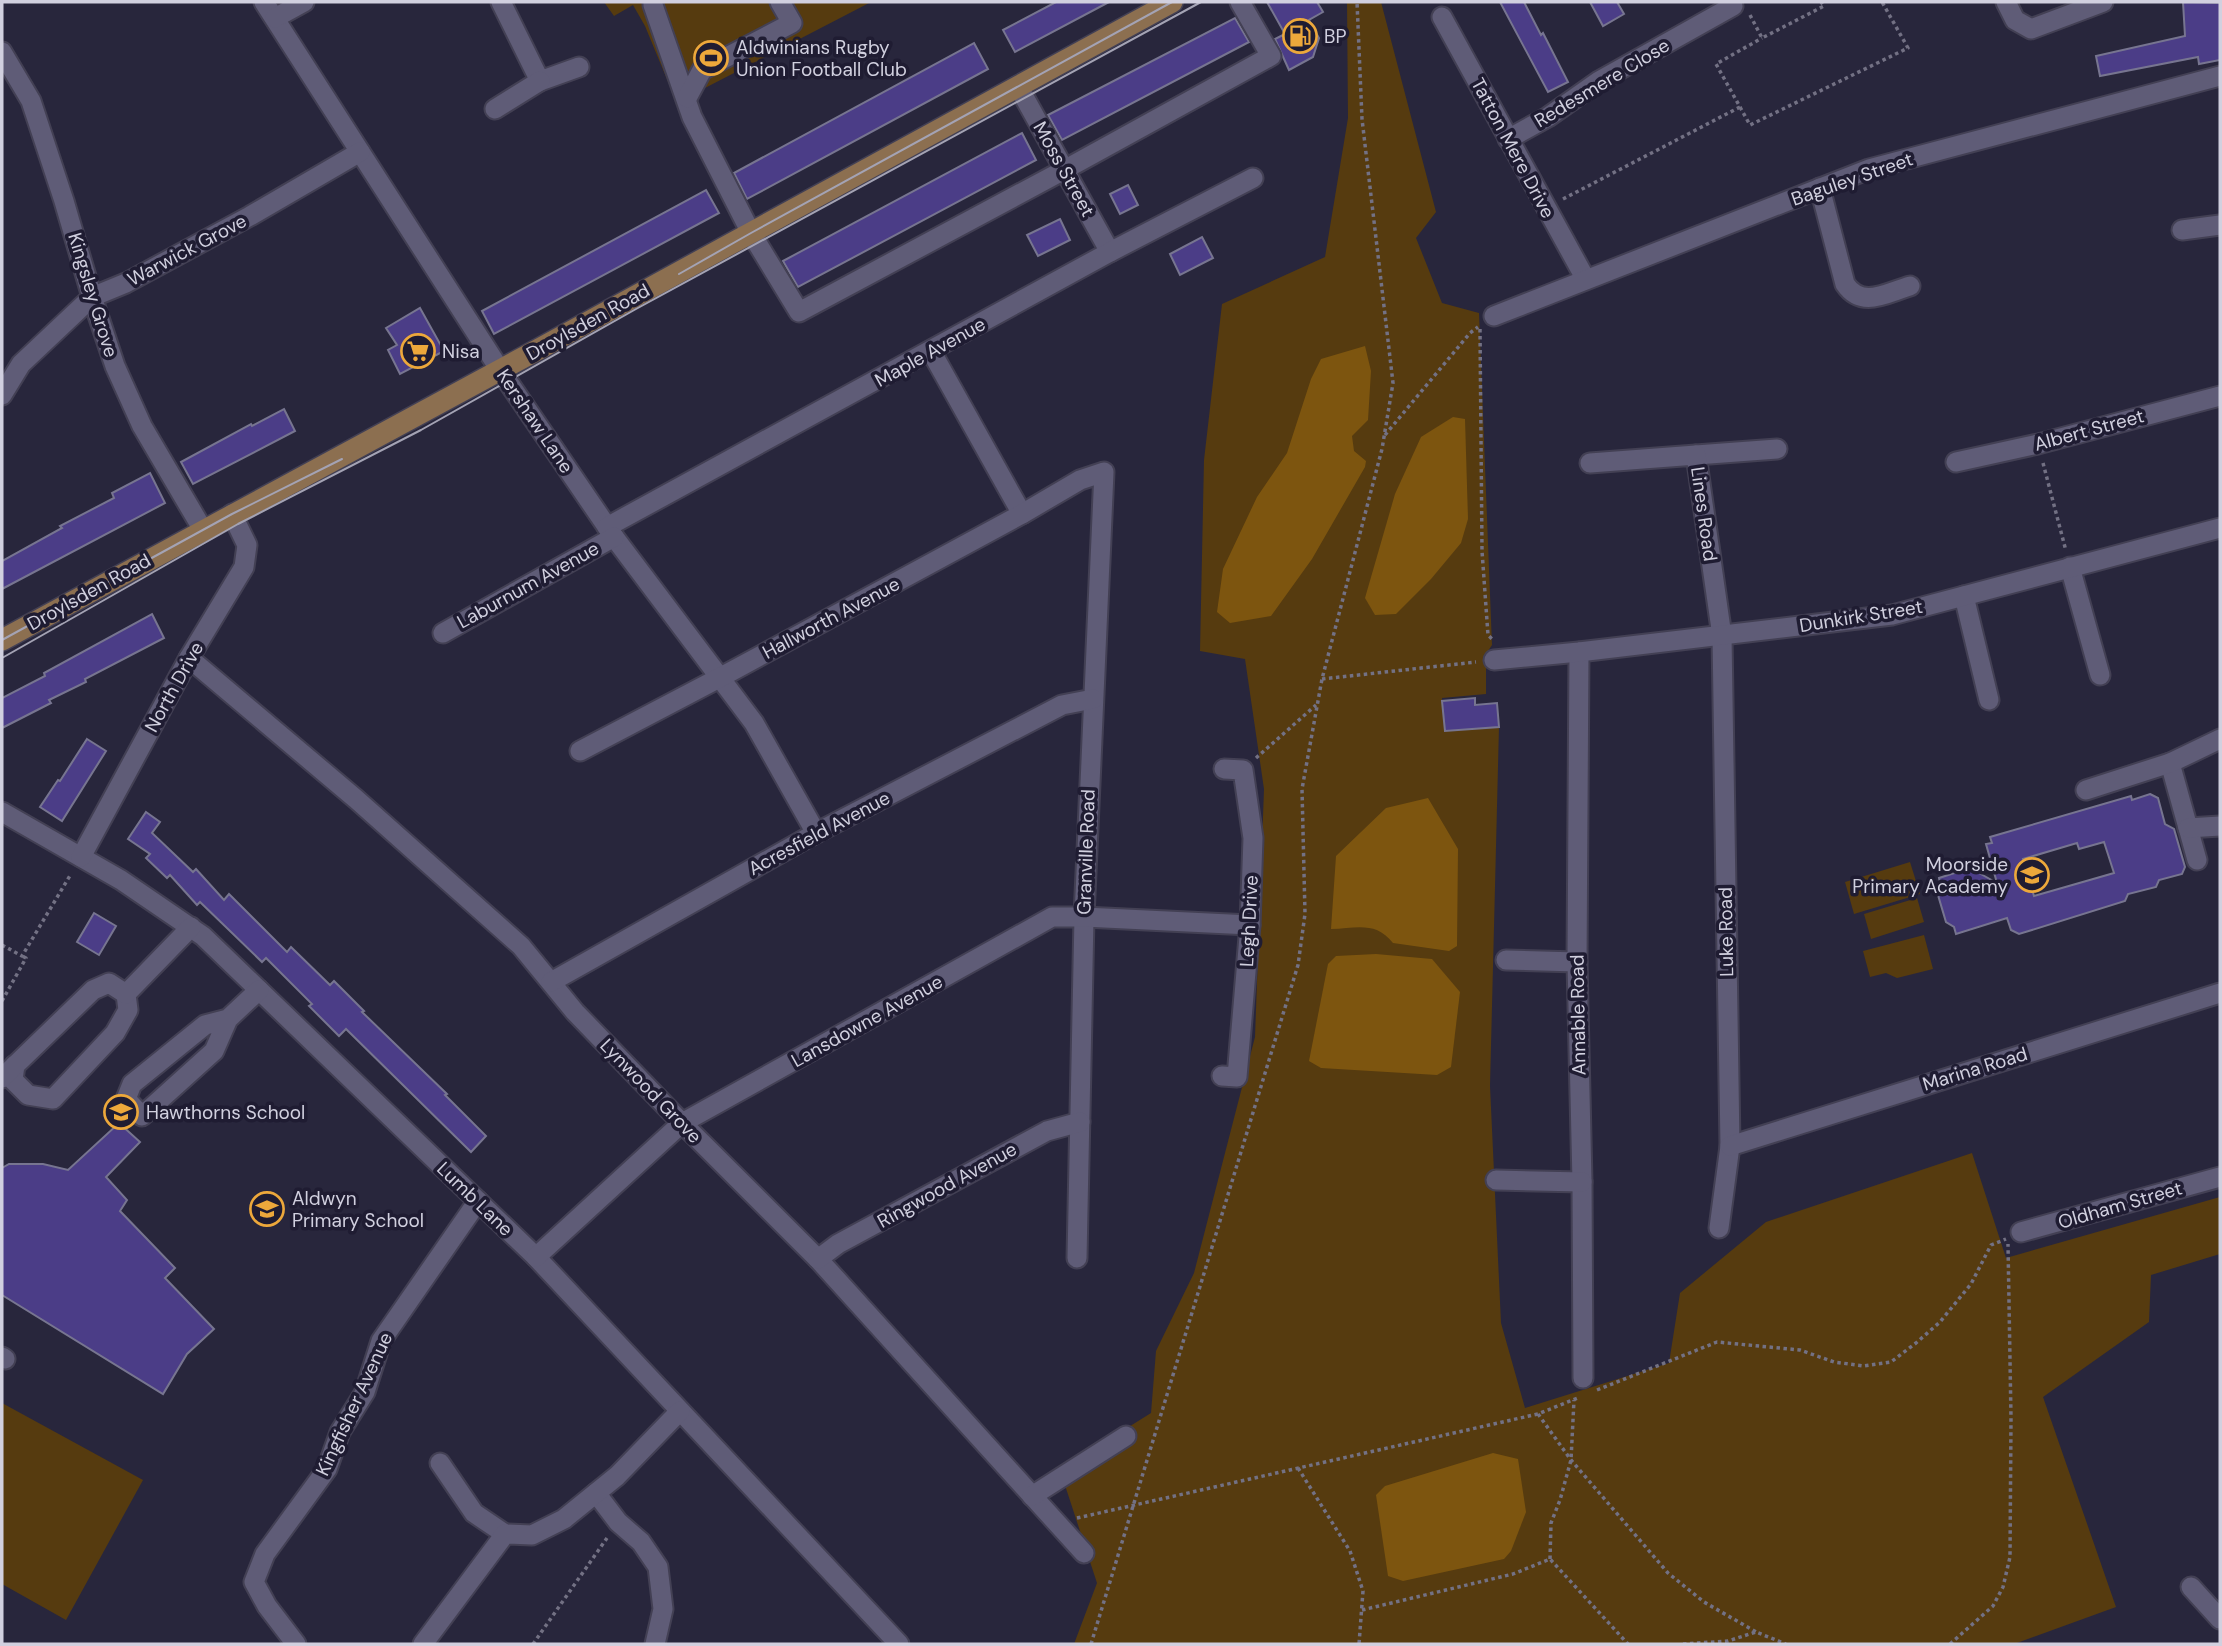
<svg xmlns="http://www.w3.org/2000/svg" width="2222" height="1646" viewBox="0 0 2222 1646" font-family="'DM Sans',sans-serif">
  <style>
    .green { fill: #563b0f }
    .forest { fill: #7d550f }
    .building { fill: #4b3d87; stroke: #777590; stroke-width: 2; fill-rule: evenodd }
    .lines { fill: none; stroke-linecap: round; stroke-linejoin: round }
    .minor-casing { stroke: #434054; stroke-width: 23 }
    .major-casing { stroke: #434054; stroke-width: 24 }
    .path { stroke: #737184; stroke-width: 3.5; stroke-dasharray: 3.5 3.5; stroke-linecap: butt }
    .minor { stroke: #5f5c77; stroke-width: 19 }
    .major { stroke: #8c6f50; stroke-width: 21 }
    .tram { stroke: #a4a3b4; stroke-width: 2 }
    .labels { text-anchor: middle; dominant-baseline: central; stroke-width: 7; stroke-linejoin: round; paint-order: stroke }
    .poi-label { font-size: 19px; fill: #d1d0df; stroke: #1f1c32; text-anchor: start }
    .street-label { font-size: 19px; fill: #d1d0df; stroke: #1f1c32 }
  </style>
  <rect width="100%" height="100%" fill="#28263c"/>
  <g class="green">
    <path d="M604 2H871L705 88 678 106 645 26 633 5 614 16Z"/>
    <path d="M1347 2H1381L1436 212 1416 238 1442 303 1479 313 1492 645 1486 654V694L1442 698 1445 731 1499 727 1490 1086 1501 1323 1525 1408 1669 1363 1680 1293 1766 1222 1972 1153 2006 1258 2220 1197V1254L2151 1275 2149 1322 2043 1397 2116 1607 2014 1644H1074L1097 1583 1060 1470 1151 1413 1156 1351 1194 1273 1255 1037 1264 789 1245 659 1200 651 1204 460 1222 304 1325 257 1348 118Z"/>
    <path d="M1910 862 1920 894 1854 914 1845 882Z"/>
    <path d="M1917 898 1924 922 1871 939 1864 914Z"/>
    <path d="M1924 935 1933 969 1897 978 1886 973 1870 977 1863 951Z"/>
    <path d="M2 1403 143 1480 66 1620 2 1584Z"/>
  </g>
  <g class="forest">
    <path d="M1365 346 1371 371 1368 420 1352 436 1354 451 1366 461 1365 467 1312 559 1271 616 1230 623 1217 612 1223 569 1257 497 1287 453 1311 379 1321 359Z"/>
    <path d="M1453 417 1465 419 1468 519 1461 543 1431 579 1396 614 1375 615 1365 598 1395 494 1421 437Z"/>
    <path d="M1428 798 1458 849 1457 946 1449 951 1393 943C1376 921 1357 928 1331 929L1336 856 1386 808Z"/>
    <path d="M1376 954 1432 959 1460 992 1451 1067 1437 1075 1321 1068 1309 1061 1328 964 1336 956Z"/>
    <path d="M1493 1453 1518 1459 1526 1512 1511 1551 1504 1559 1403 1581 1388 1576 1376 1495 1385 1486Z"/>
  </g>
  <g class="building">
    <path d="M1056 2H1109L1015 52 1003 30Z"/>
    <path d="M1267 2H1317L1323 12 1309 20 1319 38 1313 57 1289 70 1275 39 1285 34Z"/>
    <path d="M1500 2H1524L1541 35 1543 33 1568 82 1548 92Z"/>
    <path d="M1590 2H1617L1624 14 1603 26Z"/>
    <path d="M2183 2 2220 3V60L2199 64 2198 57 2100 76 2096 56 2185 36Z"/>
    <path d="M1235 18 1249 42 1062 140 1048 115Z"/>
    <path d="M974 43 988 69 747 199 734 173Z"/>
    <path d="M1022 133 1036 160 798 287 783 261Z"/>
    <path d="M1128 185 1138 205 1120 214 1110 194Z"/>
    <path d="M706 190 719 213 494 334 482 311Z"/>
    <path d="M1060 219 1070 240 1038 256 1027 235Z"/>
    <path d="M1202 237 1213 258 1180 275 1170 254Z"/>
    <path d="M420 308 444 351 400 374 388 350 397 345 386 328Z"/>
    <path d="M284 409 295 431 193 484 181 462 251 424 252 426Z"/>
    <path d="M150 473 165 503 2 589V561L62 528 60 526 114 498 112 493Z"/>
    <path d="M152 614 164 638 85 679 86 682 49 700 51 703 2 728V698L45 676 44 673Z"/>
    <path d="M1475 698V705L1497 703 1499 727 1445 731 1442 701Z"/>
    <path d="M87 739 106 751 62 821 40 807 58 780 60 781Z"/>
    <path d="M2150 794 2158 798 2165 824 2174 829 2185 867 2182 874 2159 880 2156 887 2128 894 2125 901 2019 934 2011 930 2007 918 1956 934 1954 927 1946 922 1935 885 1940 883 1939 878 1970 868 1997 883 1986 844 1992 843 1990 837 2131 796 2132 800ZM2104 842 2114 873 2034 896 2023 859 2077 843 2079 849Z"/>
    <path d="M146 812 160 822 152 833 193 872 196 869 224 900 229 894 287 952 291 947 330 985 334 981 364 1011 362 1012 447 1094 445 1095 486 1136 471 1152 346 1029 339 1036 309 1006 312 1004 266 958 262 962 200 902 197 905 170 875 167 878 146 858 150 854 128 839Z"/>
    <path d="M94 913 116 926 99 955 77 942Z"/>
    <path d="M119 1123 140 1142 106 1177 127 1200 120 1211 175 1268 165 1278 214 1329 187 1354 163 1394 2 1295V1168L9 1164H43L68 1170Z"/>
  </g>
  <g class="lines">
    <g class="minor-casing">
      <g id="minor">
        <path d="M264 2 500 370 614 537 754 723 816 833"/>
        <path d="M501 2 540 81 579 67"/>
        <path d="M653 2V5L692 117 751 233 799 312 1064 170 1271 56 1240 2"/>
        <path d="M2006 2 2015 20 2031 29 2103 2"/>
        <path d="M1442 17 1585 278"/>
        <path d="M275 18 304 2"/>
        <path d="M2 52 31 101 64 201 92 297 115 366 142 426 203 530"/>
        <path d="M1018 86 1110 252"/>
        <path d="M687 98 702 70 792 23 780 2"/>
        <path d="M495 109 540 81"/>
        <path d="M1508 139 1548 117 1599 81 1733 6"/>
        <path d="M1820 188 1845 284C1862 309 1886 293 1910 286"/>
        <path d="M2182 230 2220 225"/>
        <path d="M1494 316 1869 169 2220 76"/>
        <path d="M931 351 1022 514"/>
        <path d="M2 395 21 364 92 297 126 283 250 216 360 152"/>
        <path d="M1696 455 1777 449"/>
        <path d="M1956 462 2038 444 2220 396"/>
        <path d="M1590 463 1696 455 1722 636 1730 1146 1719 1228"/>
        <path d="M607 527 1110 252 1253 178"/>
        <path d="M2070 567 2100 675"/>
        <path d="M1964 596 1989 700"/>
        <path d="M443 633 614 537"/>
        <path d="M1579 652 1577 962 1582 1182 1583 1378"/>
        <path d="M189 658 356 799 521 946 575 1012 682 1123 818 1259 1084 1553"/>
        <path d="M1494 660 1579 652 1892 615 2220 528"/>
        <path d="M580 751 721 677 1022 514 1080 480 1104 472 1084 917 1077 1258"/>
        <path d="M2170 763 2197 860"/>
        <path d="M2086 790 2170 763 2220 739"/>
        <path d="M2 812 121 880 203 936 536 1257 899 1644"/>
        <path d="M2188 828 2220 826"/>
        <path d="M81 857 189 658 244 567 247 545 232 514"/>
        <path d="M1506 960 1577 962"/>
        <path d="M551 982 816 833 1062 705 1093 699"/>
        <path d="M228 1019 214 1051 142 1116 126 1099 132 1084 205 1025 228 1019 259 990"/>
        <path d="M15 1065 13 1080 28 1095 53 1099 115 1033 128 1010 126 994"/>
        <path d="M1222 1076 1237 1077 1250 925 1253 838 1243 770 1224 769"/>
        <path d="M2 1078 93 990 109 983 126 994 191 927"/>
        <path d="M1730 1146 2220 993"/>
        <path d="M1496 1180 1582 1182"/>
        <path d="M2021 1232 2220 1177"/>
        <path d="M536 1257 682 1123 1052 917H1084L1250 925"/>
        <path d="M818 1259 838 1244 1047 1131 1080 1122"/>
        <path d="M2 1357 5 1359"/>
        <path d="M440 1463 474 1513 505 1534"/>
        <path d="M596 1493 618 1522 641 1542 658 1567 663 1609 655 1644"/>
        <path d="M1032 1496 1126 1436"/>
        <path d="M2191 1587 2220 1619"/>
        <path d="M296 1644 267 1606 254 1582 265 1554 327 1469 340 1432 365 1392 381 1341 478 1201"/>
        <path d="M423 1644 505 1534 532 1535 564 1519 617 1476 680 1411"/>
      </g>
    </g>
    <g class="major-casing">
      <path id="major" d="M2 640 539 349 1172 2"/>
    </g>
    <g class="path">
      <path d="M1750 15 1762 38 1824 6 1821 2"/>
      <path d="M1740 107 1750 125 1908 48 1882 2"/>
      <path d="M1563 199 1740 107 1716 64 1762 38"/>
      <path d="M1480 329 1482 551 1488 635 1493 640"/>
      <path d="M1385 435 1470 333 1478 327"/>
      <path d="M2043 463 2066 551"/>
      <path d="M1322 679 1476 662"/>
      <path d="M1256 758 1316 705"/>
      <path d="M2 945 22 956 71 874"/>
      <path d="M2 1001 26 958 22 956"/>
      <path d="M1597 1390 1717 1342 1800 1350 1834 1362 1864 1366 1891 1362 1916 1343 1940 1322 1971 1284 1991 1245 2006 1239"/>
      <path d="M1538 1414 1571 1460 1668 1573 1704 1602 1756 1632"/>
      <path d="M1298 1468 1350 1551 1363 1591 1359 1644"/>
      <path d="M1077 1518 1538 1414 1580 1397"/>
      <path d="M1550 1559 1551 1523 1560 1500 1571 1460 1574 1400"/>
      <path d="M1362 1610 1513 1574 1550 1559 1628 1644"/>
      <path d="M533 1644 607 1538"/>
      <path d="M1091 1644 1298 965 1305 914 1302 789 1322 679 1382 449 1393 383 1362 119 1357 2"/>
      <path d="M1683 1644 1728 1641 1756 1632 1786 1644"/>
      <path d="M1950 1644 1993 1606 2003 1587 2010 1557 2011 1418 2008 1244"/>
    </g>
    <use href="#minor" class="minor"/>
    <use href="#major" class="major"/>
    <g class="tram">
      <path d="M679 274 751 233 1172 2"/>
      <path d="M2 640 232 514 342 459"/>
      <path d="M2 658 238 524 421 430 636 309 1201 2"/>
    </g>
  </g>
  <defs>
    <g id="fuel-ring" transform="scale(1.75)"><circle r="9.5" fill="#1f1c32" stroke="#eda83b" stroke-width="1.5"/><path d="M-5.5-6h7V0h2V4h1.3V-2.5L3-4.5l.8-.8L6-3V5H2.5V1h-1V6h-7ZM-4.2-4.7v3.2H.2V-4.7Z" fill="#eda83b"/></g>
    <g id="stadium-ring" transform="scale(1.75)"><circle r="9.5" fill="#1f1c32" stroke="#eda83b" stroke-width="1.5"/><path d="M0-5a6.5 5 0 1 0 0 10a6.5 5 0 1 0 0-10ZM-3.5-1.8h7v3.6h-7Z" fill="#eda83b"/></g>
    <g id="supermarket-ring" transform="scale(1.75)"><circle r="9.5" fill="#1f1c32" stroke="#eda83b" stroke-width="1.5"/><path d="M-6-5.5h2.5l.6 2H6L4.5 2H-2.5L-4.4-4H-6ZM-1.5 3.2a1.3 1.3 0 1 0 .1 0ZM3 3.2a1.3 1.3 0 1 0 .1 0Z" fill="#eda83b"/></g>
    <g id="school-ring" transform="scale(1.75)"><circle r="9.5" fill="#1f1c32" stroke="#eda83b" stroke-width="1.5"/><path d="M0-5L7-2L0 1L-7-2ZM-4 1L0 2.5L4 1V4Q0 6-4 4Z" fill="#eda83b"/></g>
  </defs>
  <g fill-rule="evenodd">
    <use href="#fuel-ring" x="1300" y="36"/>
    <use href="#stadium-ring" x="711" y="58"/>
    <use href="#supermarket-ring" x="418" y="351"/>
    <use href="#school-ring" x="2032" y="875"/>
    <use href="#school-ring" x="121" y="1112"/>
    <use href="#school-ring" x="267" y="1209"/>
  </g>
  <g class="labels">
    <g class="poi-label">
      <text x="1324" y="36">BP</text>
      <text x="736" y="47">Aldwinians Rugby<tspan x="736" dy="22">Union Football Club</tspan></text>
      <text x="442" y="351">Nisa</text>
      <text x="2008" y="864" text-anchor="end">Moorside<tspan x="2008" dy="22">Primary Academy</tspan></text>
      <text x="146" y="1112">Hawthorns School</text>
      <text x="292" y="1198">Aldwyn<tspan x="292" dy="22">Primary School</tspan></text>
    </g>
    <g class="street-label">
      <text transform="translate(1602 83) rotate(-31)">Redesmere Close</text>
      <text transform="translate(1513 148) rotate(62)">Tatton Mere Drive</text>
      <text transform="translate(1064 169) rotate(61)">Moss Street</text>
      <text transform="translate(1852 179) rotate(-19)">Baguley Street</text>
      <text transform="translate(187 250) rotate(-28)">Warwick Grove</text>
      <text transform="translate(93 295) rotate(73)">Kingsley Grove</text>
      <text transform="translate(588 322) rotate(-29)">Droylsden Road</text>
      <text transform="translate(930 352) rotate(-29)">Maple Avenue</text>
      <text transform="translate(535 421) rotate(56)">Kershaw Lane</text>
      <text transform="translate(2089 430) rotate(-15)">Albert Street</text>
      <text transform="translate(1704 514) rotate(82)">Lines Road</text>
      <text transform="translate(528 585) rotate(-29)">Laburnum Avenue</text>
      <text transform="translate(89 592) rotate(-29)">Droylsden Road</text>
      <text transform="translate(1861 616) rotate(-9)">Dunkirk Street</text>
      <text transform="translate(831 618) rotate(-28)">Hallworth Avenue</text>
      <text transform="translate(174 687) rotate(-61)">North Drive</text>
      <text transform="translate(819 833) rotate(-28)">Acresfield Avenue</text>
      <text transform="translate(1086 852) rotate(-88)">Granville Road</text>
      <text transform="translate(1249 921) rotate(-87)">Legh Drive</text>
      <text transform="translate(1726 932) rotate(-91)">Luke Road</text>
      <text transform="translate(1578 1015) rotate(-91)">Annable Road</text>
      <text transform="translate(867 1021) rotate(-29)">Lansdowne Avenue</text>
      <text transform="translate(1975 1069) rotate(-17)">Marina Road</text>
      <text transform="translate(651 1091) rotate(46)">Lynwood Grove</text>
      <text transform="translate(947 1185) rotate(-29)">Ringwood Avenue</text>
      <text transform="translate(475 1199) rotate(44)">Lumb Lane</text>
      <text transform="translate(2120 1205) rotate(-16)">Oldham Street</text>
      <text transform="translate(354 1404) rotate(-65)">Kingfisher Avenue</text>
    </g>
  </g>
  <rect width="2222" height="1646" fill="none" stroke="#d1d0df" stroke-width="7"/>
</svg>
